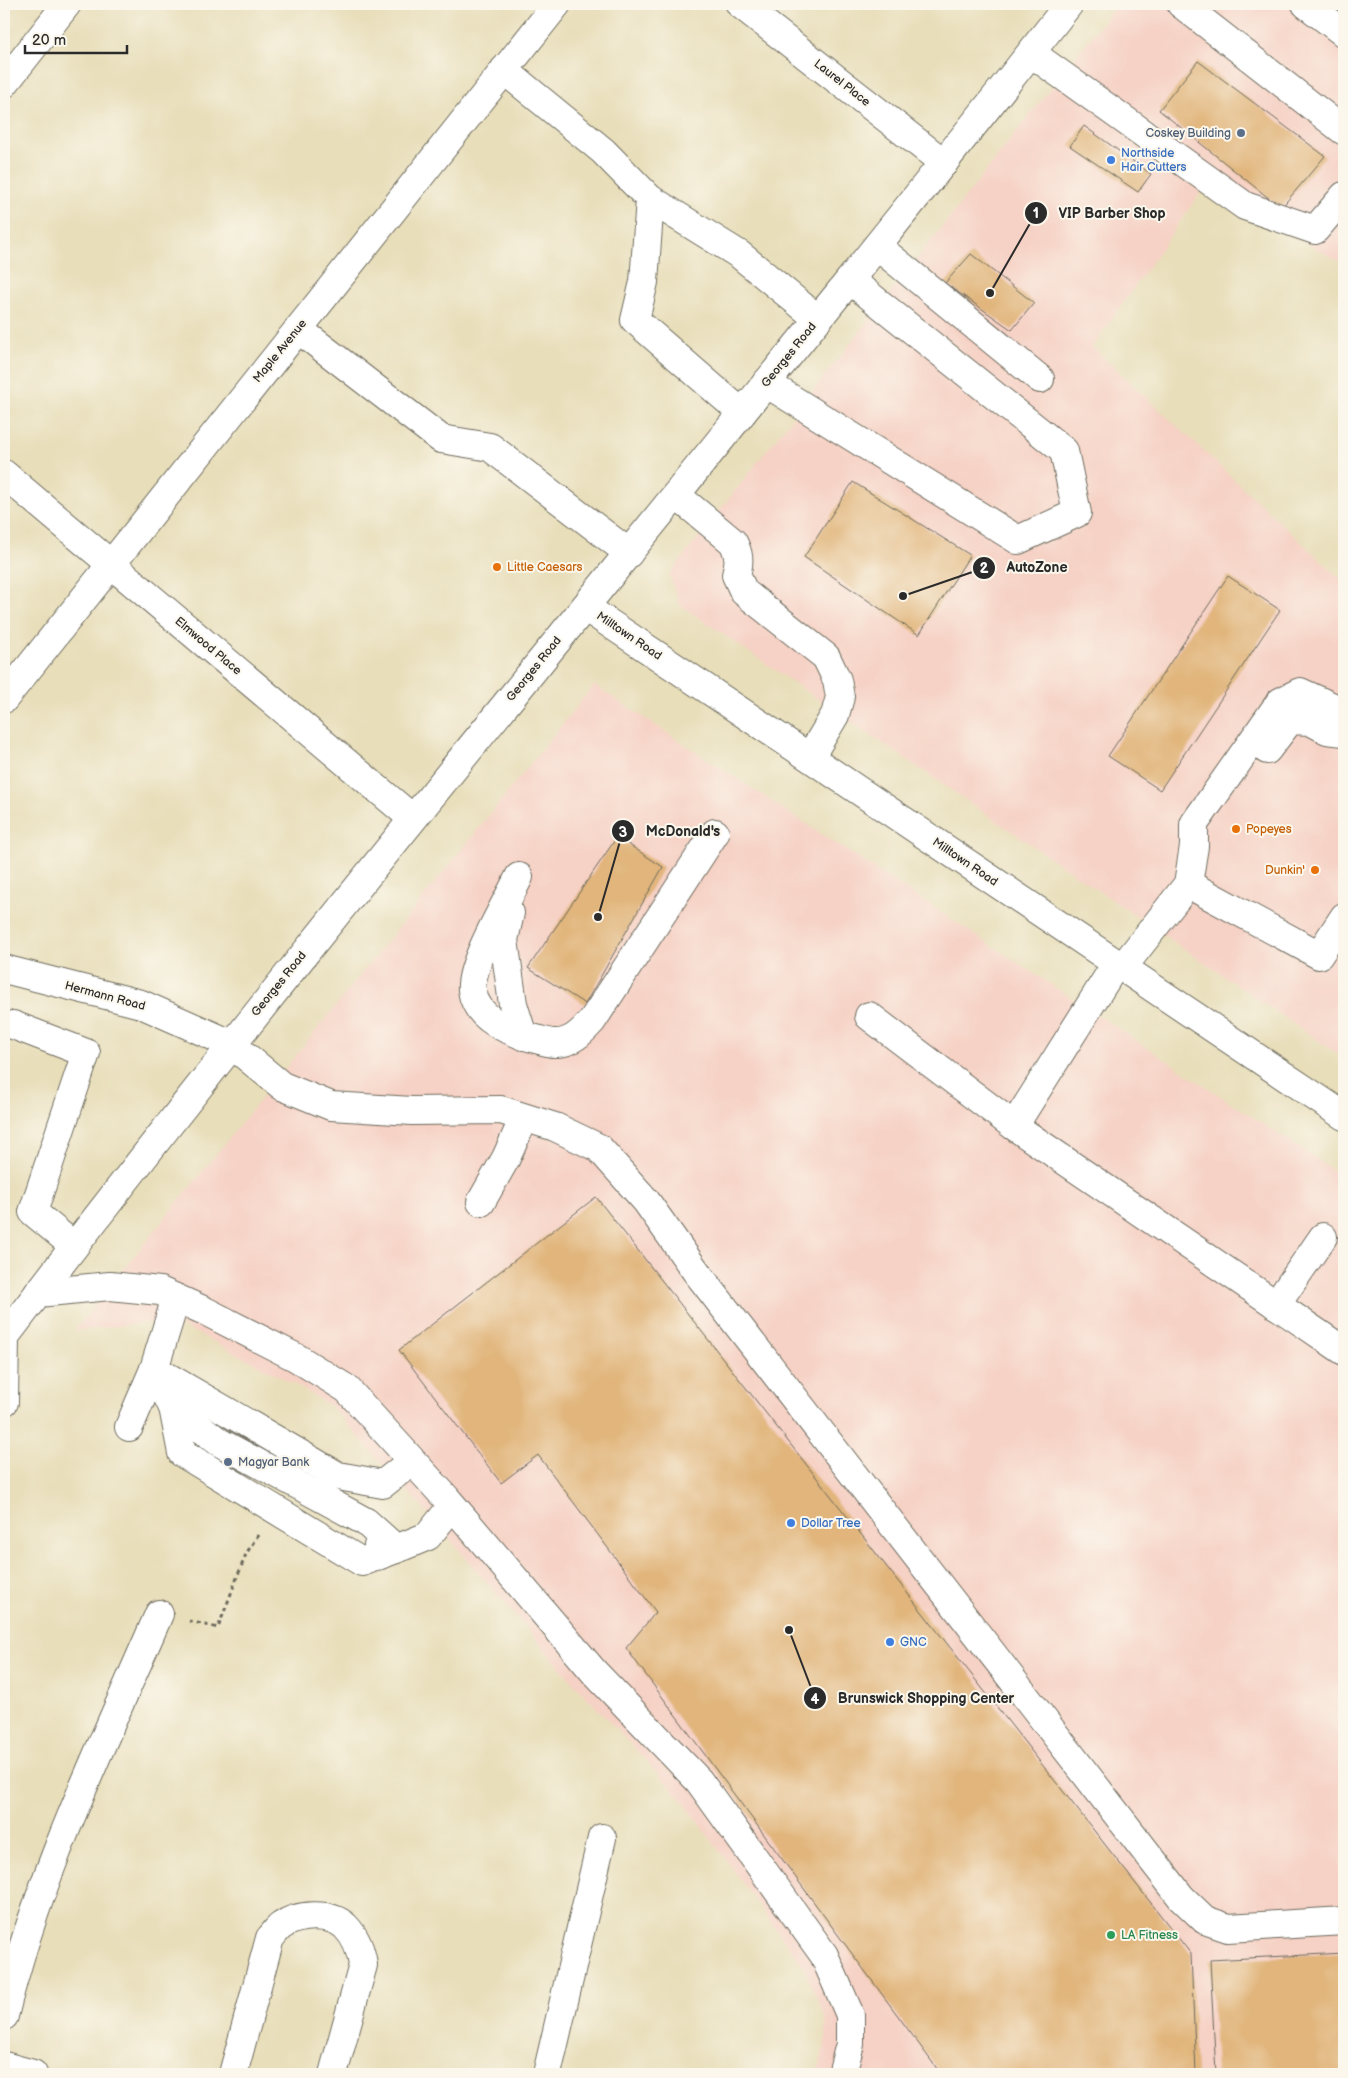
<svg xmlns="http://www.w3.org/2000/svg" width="1348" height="2078" viewBox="0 0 1348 2078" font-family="'Balsamiq Sans',sans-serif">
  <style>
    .built { fill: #f6d1c5 }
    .building { fill: #e1b57b }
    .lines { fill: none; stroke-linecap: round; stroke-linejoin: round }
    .minor-casing { stroke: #6d6a5d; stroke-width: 30 }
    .path { stroke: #6d6a5d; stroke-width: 3; stroke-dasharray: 4 4; stroke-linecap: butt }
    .minor { stroke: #fff; stroke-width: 28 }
    .service-dot { fill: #5c6f8a; stroke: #fbf7ec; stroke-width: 2 }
    .shop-dot { fill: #3f7fe0; stroke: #fbf7ec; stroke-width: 2 }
    .food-dot { fill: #e8710a; stroke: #fbf7ec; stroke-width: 2 }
    .leisure-dot { fill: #2e9e5b; stroke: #fbf7ec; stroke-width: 2 }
    .labels { text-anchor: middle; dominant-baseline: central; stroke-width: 4; stroke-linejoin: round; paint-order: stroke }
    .street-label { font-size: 12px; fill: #2b2b2b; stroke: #fbf7ec }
    .service-label { font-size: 12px; fill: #4e5e75; stroke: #fbf7ec; text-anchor: end }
    .shop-label { font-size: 12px; fill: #366cbe; stroke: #fbf7ec; text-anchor: start }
    .food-label { font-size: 12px; fill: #c56008; stroke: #fbf7ec; text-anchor: start }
    .leisure-label { font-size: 12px; fill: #27864d; stroke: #fbf7ec; text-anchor: start }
    .leader { fill: none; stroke: #2b2b2b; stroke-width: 2 }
    .callout-dot { fill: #2b2b2b; stroke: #fbf7ec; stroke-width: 2 }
    .mark-label { font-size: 15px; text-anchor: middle; font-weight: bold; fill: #fff }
    .callout-label { font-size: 14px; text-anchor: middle; font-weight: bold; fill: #2b2b2b; stroke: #fbf7ec; stroke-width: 4; stroke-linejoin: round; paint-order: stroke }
  </style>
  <rect width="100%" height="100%" fill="#fbf7ec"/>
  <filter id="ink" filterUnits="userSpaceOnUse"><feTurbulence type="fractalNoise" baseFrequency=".02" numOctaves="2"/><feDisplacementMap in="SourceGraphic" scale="10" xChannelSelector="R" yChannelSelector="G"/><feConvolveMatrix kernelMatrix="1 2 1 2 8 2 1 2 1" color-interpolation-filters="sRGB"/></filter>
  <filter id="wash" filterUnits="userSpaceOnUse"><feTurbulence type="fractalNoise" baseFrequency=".0096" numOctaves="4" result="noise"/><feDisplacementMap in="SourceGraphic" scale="20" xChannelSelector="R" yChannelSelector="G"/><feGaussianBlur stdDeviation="1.12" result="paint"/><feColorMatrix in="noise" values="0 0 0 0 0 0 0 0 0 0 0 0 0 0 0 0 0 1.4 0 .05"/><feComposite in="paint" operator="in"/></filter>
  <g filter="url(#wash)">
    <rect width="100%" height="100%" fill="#e8deba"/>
    <g class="built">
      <path d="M1117 4H1344V264L1205 186 1092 347 1344 582V1058L680 605 669 575Z"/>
      <path d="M594 685 1344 1177V2074H817L826 2041V2019L804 1967 680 1797 578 1688 429 1515 332 1407 296 1385 195 1332 167 1320 74 1331Z"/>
    </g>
    <g id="blocks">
      <g class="building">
        <path d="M1198 61 1325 156 1281 208 1159 110Z"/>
        <path d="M1084 126 1151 174 1138 192 1070 146Z"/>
        <path d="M971 254 1034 303 1012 330 945 283Z"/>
        <path d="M853 482 970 555 919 635 804 557Z"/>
        <path d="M1228 576 1280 610 1160 790 1108 756Z"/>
        <path d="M617 837 663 867 585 1004 528 968Z"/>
        <path d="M596 1197 1191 1954 1196 2074H941L626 1648 656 1612 538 1455 501 1483 399 1350Z"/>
        <path d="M1344 1953V2074H1216L1210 1960Z"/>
      </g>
    </g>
  </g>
  <g filter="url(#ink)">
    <use href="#blocks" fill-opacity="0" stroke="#6d6a5d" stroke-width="1"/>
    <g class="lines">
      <g class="minor-casing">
        <g id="minor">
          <path d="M740 4 944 163"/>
          <path d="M1181 4 1344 131"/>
          <path d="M1306 4 1344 33"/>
          <path d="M1031 53 1245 206 1315 230 1344 196"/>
          <path d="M504 70 603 151 650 199 644 282 635 320 742 413"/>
          <path d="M4 84 67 4"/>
          <path d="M650 199 740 255 818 319"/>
          <path d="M877 246 1040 379"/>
          <path d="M298 329 441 439 490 447 629 553"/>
          <path d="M766 383 1018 540 1077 513 1064 451 850 280"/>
          <path d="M4 474 412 818"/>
          <path d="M676 495 733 542C739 554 740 561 736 575L744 592 826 657 837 680 840 697 835 715 810 757"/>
          <path d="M585 607 1344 1116"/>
          <path d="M4 699 557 4"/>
          <path d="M1267 750 1290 720 1310 721 1327 730 1344 732"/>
          <path d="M519 877C507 902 469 965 472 990 476 1020 510 1032 536 1039 541 1040 548 1043 554 1043 571 1044 582 1032 592 1021L715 833"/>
          <path d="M1188 884 1319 955 1344 917"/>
          <path d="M510 913 504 940 513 1004 523 1036"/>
          <path d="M1122 968 1188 884 1194 846V824L1280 702 1300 692 1344 712"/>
          <path d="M4 969 141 1004 231 1044 282 1086 331 1106 412 1111 501 1110 555 1127 599 1148 646 1201 695 1270 1181 1897 1205 1920 1228 1928 1344 1921"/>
          <path d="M869 1016 1014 1126 1344 1351"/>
          <path d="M13 1025 86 1053 33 1212 74 1246"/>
          <path d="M1014 1126 1116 964"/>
          <path d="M481 1202 506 1158 524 1118"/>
          <path d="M38 1293 110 1286 160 1291 205 1311 297 1358 347 1389 447 1499 595 1673 699 1781 824 1955 850 2015V2044L842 2074"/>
          <path d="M176 1298 154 1369 338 1476 383 1484 412 1461"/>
          <path d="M1276 1305 1323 1237"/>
          <path d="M4 1338C349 885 718 452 1069 4"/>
          <path d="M154 1369 180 1422"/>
          <path d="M4 1402 5 1336"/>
          <path d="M173 1407 219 1442 366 1522 396 1549 362 1562 182 1453Z"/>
          <path d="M129 1427 154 1369"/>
          <path d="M378 1546 396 1549 428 1536 452 1506"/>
          <path d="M4 2016C37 1878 103 1744 159 1614"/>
          <path d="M4 2066 33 2074"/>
          <path d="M233 2074 270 1938C274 1934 277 1929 281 1926 297 1914 330 1912 345 1926 356 1937 361 1950 363 1965L333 2074"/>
          <path d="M547 2074 602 1838"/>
        </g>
      </g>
      <path class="path" d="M189 1621 218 1628 246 1554 258 1535"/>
      <use href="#minor" class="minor"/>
    </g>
  </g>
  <g class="service-dot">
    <circle cx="1241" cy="133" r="5"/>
    <circle cx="228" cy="1462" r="5"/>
  </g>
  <g class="shop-dot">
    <circle cx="1111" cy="160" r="5"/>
    <circle cx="791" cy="1523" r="5"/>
    <circle cx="890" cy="1642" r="5"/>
  </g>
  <g class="food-dot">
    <circle cx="497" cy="567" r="5"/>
    <circle cx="1236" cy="829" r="5"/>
    <circle cx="1315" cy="870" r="5"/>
  </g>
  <circle class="leisure-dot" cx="1111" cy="1935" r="5"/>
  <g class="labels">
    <g class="street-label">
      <text transform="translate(842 83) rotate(38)">Laurel Place</text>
      <text transform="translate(280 351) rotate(-51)">Maple Avenue</text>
      <text transform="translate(789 355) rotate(-51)">Georges Road</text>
      <text transform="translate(629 636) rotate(34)">Milltown Road</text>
      <text transform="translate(208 646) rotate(40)">Elmwood Place</text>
      <text transform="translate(534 669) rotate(-51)">Georges Road</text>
      <text transform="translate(965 862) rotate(34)">Milltown Road</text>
      <text transform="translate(279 984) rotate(-51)">Georges Road</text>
      <text transform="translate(105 996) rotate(15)">Hermann Road</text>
    </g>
    <g class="service-label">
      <text x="1231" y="133">Coskey Building</text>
      <text x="238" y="1462" text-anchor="start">Magyar Bank</text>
    </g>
    <g class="shop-label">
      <text x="1121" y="153">Northside<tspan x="1121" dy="14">Hair Cutters</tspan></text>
      <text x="801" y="1523">Dollar Tree</text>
      <text x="900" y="1642">GNC</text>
    </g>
    <g class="food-label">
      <text x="507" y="567">Little Caesars</text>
      <text x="1246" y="829">Popeyes</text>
      <text x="1305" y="870" text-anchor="end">Dunkin'</text>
    </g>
    <g class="leisure-label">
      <text x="1121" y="1935">LA Fitness</text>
    </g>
  </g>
  <path class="leader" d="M990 293L1036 213M903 596L984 568M598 917L623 831M789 1630L815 1698"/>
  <g class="callout-dot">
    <circle cx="990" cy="293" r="5"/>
    <circle cx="903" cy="596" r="5"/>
    <circle cx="598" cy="917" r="5"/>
    <circle cx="789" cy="1630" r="5"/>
    <circle cx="1036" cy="213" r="12"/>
    <circle cx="984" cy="568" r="12"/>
    <circle cx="623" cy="831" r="12"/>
    <circle cx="815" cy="1698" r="12"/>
  </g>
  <g class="mark-label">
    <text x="1036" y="218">1</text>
    <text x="984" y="573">2</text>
    <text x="623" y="837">3</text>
    <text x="815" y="1704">4</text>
  </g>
  <g class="callout-label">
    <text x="1112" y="218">VIP Barber Shop</text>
    <text x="1037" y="572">AutoZone</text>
    <text x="683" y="836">McDonald's</text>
    <text x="926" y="1703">Brunswick Shopping Center</text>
  </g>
  <rect width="1348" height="2078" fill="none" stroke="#fbf7ec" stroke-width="20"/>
  <path d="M25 45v8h102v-8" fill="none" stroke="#2b2b2b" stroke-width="2.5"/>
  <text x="32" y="45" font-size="15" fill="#2b2b2b" stroke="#fbf7ec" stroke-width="4" paint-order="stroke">20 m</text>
</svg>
